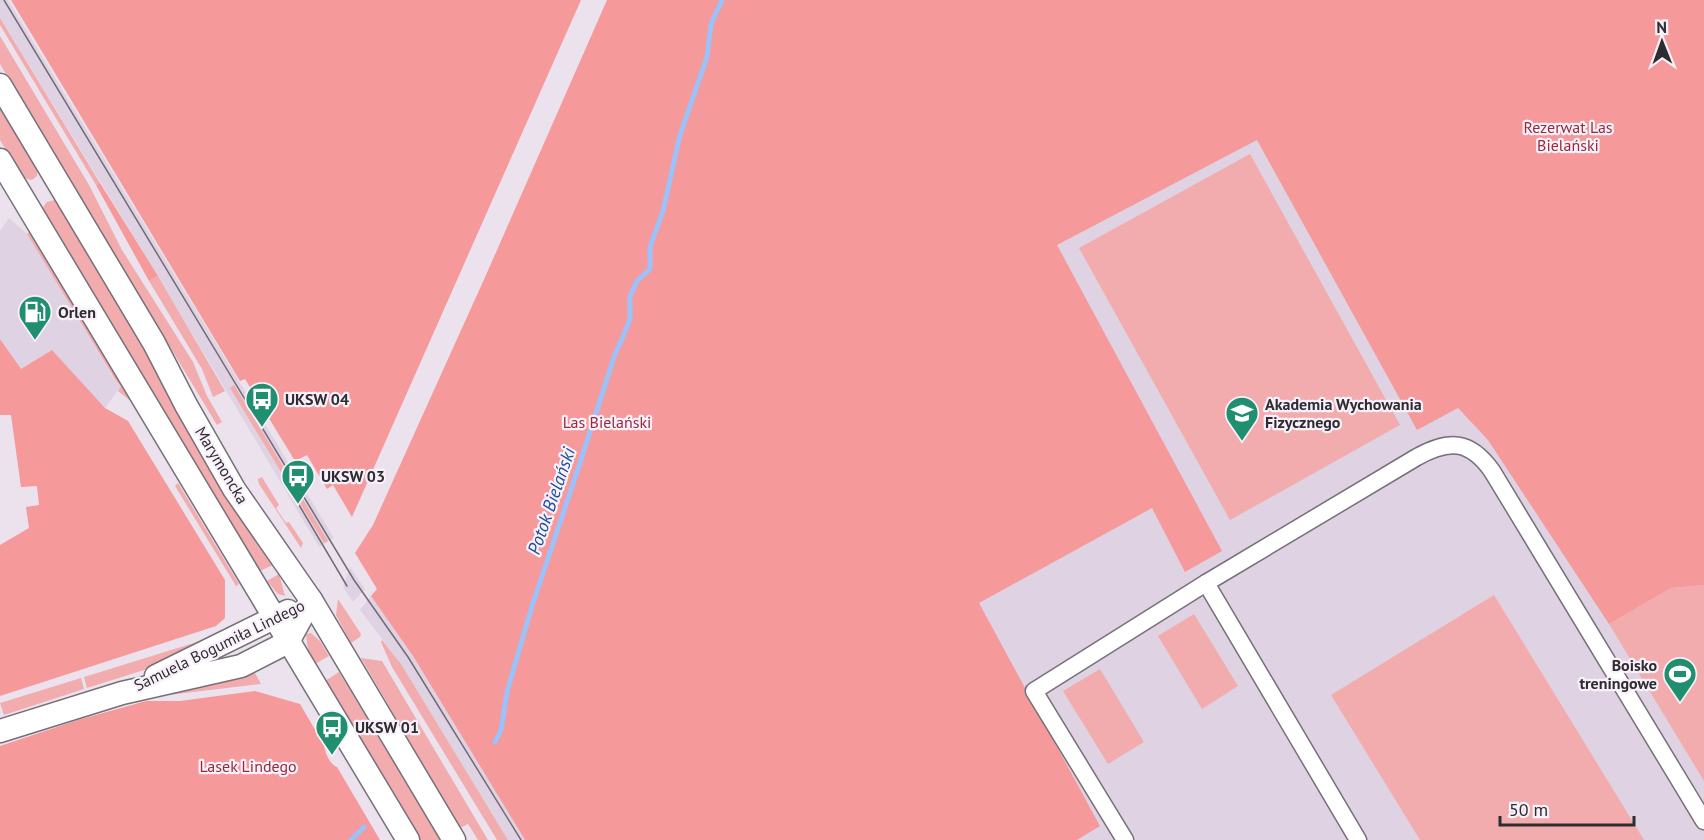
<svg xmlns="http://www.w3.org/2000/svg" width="1704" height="840" viewBox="0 0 1704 840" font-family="'PT Sans',sans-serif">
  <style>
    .built { fill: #dfd2e3 }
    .green { fill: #f2acad }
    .forest { fill: #f5999b }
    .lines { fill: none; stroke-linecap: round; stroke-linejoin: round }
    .stream { stroke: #9dc1f9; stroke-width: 5 }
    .street-casing { stroke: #776f79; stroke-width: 19 }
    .secondary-casing { stroke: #776f79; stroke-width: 25 }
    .street { stroke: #fff; stroke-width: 16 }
    .secondary { stroke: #fff; stroke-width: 22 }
    .tram { stroke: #716c73; stroke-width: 1.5 }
    .labels { text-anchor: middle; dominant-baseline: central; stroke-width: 4.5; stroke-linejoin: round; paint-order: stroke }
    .park-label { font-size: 16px; fill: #952b37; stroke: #f8f0fb }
    .poi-label { font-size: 16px; font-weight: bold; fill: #2f2c30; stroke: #f8f0fb; text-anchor: start }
    .street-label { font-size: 16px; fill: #2f2c30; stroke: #f8f0fb }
    .water-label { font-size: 18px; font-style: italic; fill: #184e9d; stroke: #f8f0fb }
  </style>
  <rect width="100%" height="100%" fill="#ebe2ee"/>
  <g class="built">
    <path d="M0 0H8L334 538 319 547 158 276 0 18Z"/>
    <path d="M1067 0 1704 399V840H588Z"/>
    <path d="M9 218 27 234 115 381 121 386 105 408 52 350 21 370 0 339V231Z"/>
    <path d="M350 567 365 589 353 602 343 587Z"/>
    <path d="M371 596 413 656 525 840H508L401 664 360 610Z"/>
  </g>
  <g class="green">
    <path d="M0 18 100 183 96 185 0 25Z"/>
    <path d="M0 36 89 185 122 250 193 362 207 396 222 422 217 425 0 64Z"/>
    <path d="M0 103 38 167 37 176 32 180 23 178 0 140Z"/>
    <path d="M1250 154 1400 425 1230 520 1079 248Z"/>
    <path d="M55 200 59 203 149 355 229 498 273 565 260 571 44 213 43 207 47 202Z"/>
    <path d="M29 232H31L132 402 118 391 121 386 116 381 27 234Z"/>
    <path d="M158 276 225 391 213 397 202 369 149 281Z"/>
    <path d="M234 385 328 541 324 543 230 388Z"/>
    <path d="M262 477 279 505 276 508 286 523 289 522 303 543 301 548 259 484 258 479Z"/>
    <path d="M178 483 239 584 236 586 175 486Z"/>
    <path d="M279 574 285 596 278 594 267 581Z"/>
    <path d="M1704 585V781L1609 624 1671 588Z"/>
    <path d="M1494 595 1644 840H1420L1331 695Z"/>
    <path d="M338 599 361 634 360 637 351 643 336 615Z"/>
    <path d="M1194 614 1238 686 1202 709 1158 636Z"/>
    <path d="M311 633 320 641 329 656 315 664 308 650 306 634Z"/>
    <path d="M210 638 144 670 87 688 84 677Z"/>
    <path d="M382 640 401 664 508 840H497L392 667 381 642Z"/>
    <path d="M361 658 382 661 488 840H478L468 824 460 828Z"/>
    <path d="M1100 669 1144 742 1108 764 1063 691Z"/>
    <path d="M339 672 442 840H420L325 681Z"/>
    <path d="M255 673 261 684 168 695Z"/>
    <path d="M81 678 84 689 4 715 0 703Z"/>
  </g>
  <g class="forest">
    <path d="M11 0H581L352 517 333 485 327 489 307 455 295 461 245 379 240 381Z"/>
    <path d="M607 0H1704V585L1671 588 1609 624 1488 440 1458 408 1417 430 1257 140 1057 245 1222 551 1185 572 1152 508 979 603 1100 826 1077 840H525L413 656 371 596 377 589 355 553 373 525 486 275Z"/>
    <path d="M100 183 158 276 149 281 96 185Z"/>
    <path d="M0 339 21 369 52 350 105 408 128 421 225 580V618L216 626 0 696V545L29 528 26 507 39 505 37 486 21 487 11 415H0Z"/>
    <path d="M255 691 300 704 324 745C325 752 329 764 337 767L380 840H0V746L78 720 146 701H180Z"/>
  </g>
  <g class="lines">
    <g class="stream">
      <path d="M495 742 501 730 507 692 532 606 580 463 615 354 622 339 630 319V296L637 281 650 269V247L663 211 680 135 707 57 711 24 722 0"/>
      <path d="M351 840 364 827"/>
    </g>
    <g class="street-casing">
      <g id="street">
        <path d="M1206 583 1358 840"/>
        <path d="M1125 840 1034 691 1206 583 1417 457C1449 439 1470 440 1492 471L1704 821"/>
      </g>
    </g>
    <g class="secondary-casing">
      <g id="secondary">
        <path d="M0 85 154 343 186 405 234 489 311 600 454 840"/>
        <path d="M0 160 408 840"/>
        <path d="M156 676 288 611"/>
        <path d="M0 731 122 693 241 666 288 642 311 600"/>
      </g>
    </g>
    <use href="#street" class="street"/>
    <use href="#secondary" class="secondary"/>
    <g class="tram">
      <path d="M4 0 354 580 408 657 521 840"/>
      <path d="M289 488 347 586"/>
    </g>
  </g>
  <defs>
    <g id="fuel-pin" transform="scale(1.725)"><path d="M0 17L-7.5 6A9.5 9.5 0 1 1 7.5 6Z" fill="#1f8f70" stroke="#f8f0fb"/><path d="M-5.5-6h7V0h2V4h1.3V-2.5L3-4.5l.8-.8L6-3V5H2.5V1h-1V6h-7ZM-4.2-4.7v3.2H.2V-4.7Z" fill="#fff"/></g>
    <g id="bus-pin" transform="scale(1.725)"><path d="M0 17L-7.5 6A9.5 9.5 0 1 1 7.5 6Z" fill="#1f8f70" stroke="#f8f0fb"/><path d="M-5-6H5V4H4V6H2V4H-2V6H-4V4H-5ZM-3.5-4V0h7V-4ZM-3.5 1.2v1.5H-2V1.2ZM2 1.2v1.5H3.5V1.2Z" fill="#fff"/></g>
    <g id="university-pin" transform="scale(1.725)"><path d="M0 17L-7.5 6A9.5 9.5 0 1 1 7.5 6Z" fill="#1f8f70" stroke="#f8f0fb"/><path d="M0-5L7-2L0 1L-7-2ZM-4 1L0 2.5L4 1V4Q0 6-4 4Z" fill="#fff"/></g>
    <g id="stadium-pin" transform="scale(1.725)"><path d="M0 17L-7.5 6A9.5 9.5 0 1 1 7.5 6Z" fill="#1f8f70" stroke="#f8f0fb"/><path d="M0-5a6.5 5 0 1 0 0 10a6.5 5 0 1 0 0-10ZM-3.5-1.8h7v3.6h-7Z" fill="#fff"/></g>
  </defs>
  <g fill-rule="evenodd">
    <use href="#fuel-pin" x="35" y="312"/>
    <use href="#bus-pin" x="262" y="399"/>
    <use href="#university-pin" x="1242" y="413"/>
    <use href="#bus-pin" x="298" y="476"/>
    <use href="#stadium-pin" x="1680" y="674"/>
    <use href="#bus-pin" x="332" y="727"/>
  </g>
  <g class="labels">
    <g class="park-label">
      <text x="1568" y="127">Rezerwat Las<tspan x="1568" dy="18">Bielański</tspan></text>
      <text x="607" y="422">Las Bielański</text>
      <text x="248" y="766">Lasek Lindego</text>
    </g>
    <g class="poi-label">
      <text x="58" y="312">Orlen</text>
      <text x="285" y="399">UKSW 04</text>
      <text x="1265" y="404">Akademia Wychowania<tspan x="1265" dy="18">Fizycznego</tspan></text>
      <text x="321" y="476">UKSW 03</text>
      <text x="1657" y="665" text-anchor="end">Boisko<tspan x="1657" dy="18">treningowe</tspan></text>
      <text x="355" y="727">UKSW 01</text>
    </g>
    <g class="street-label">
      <text transform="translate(222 465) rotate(59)">Marymoncka</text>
      <text transform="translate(219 645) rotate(-26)">Samuela Bogumiła Lindego</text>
    </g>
    <g class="water-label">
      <text transform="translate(551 501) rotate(-71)">Potok Bielański</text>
    </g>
  </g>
  <g transform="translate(1662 42) rotate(359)" stroke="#f8f0fb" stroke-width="4.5" paint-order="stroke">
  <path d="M0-4.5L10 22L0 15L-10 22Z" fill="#2f2c30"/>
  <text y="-9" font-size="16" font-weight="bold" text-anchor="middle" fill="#2f2c30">N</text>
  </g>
  <path d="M1500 816v9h134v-9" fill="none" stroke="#2f2c30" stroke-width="3"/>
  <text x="1509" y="816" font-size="18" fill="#2f2c30" stroke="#f8f0fb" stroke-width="4.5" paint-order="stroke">50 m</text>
</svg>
